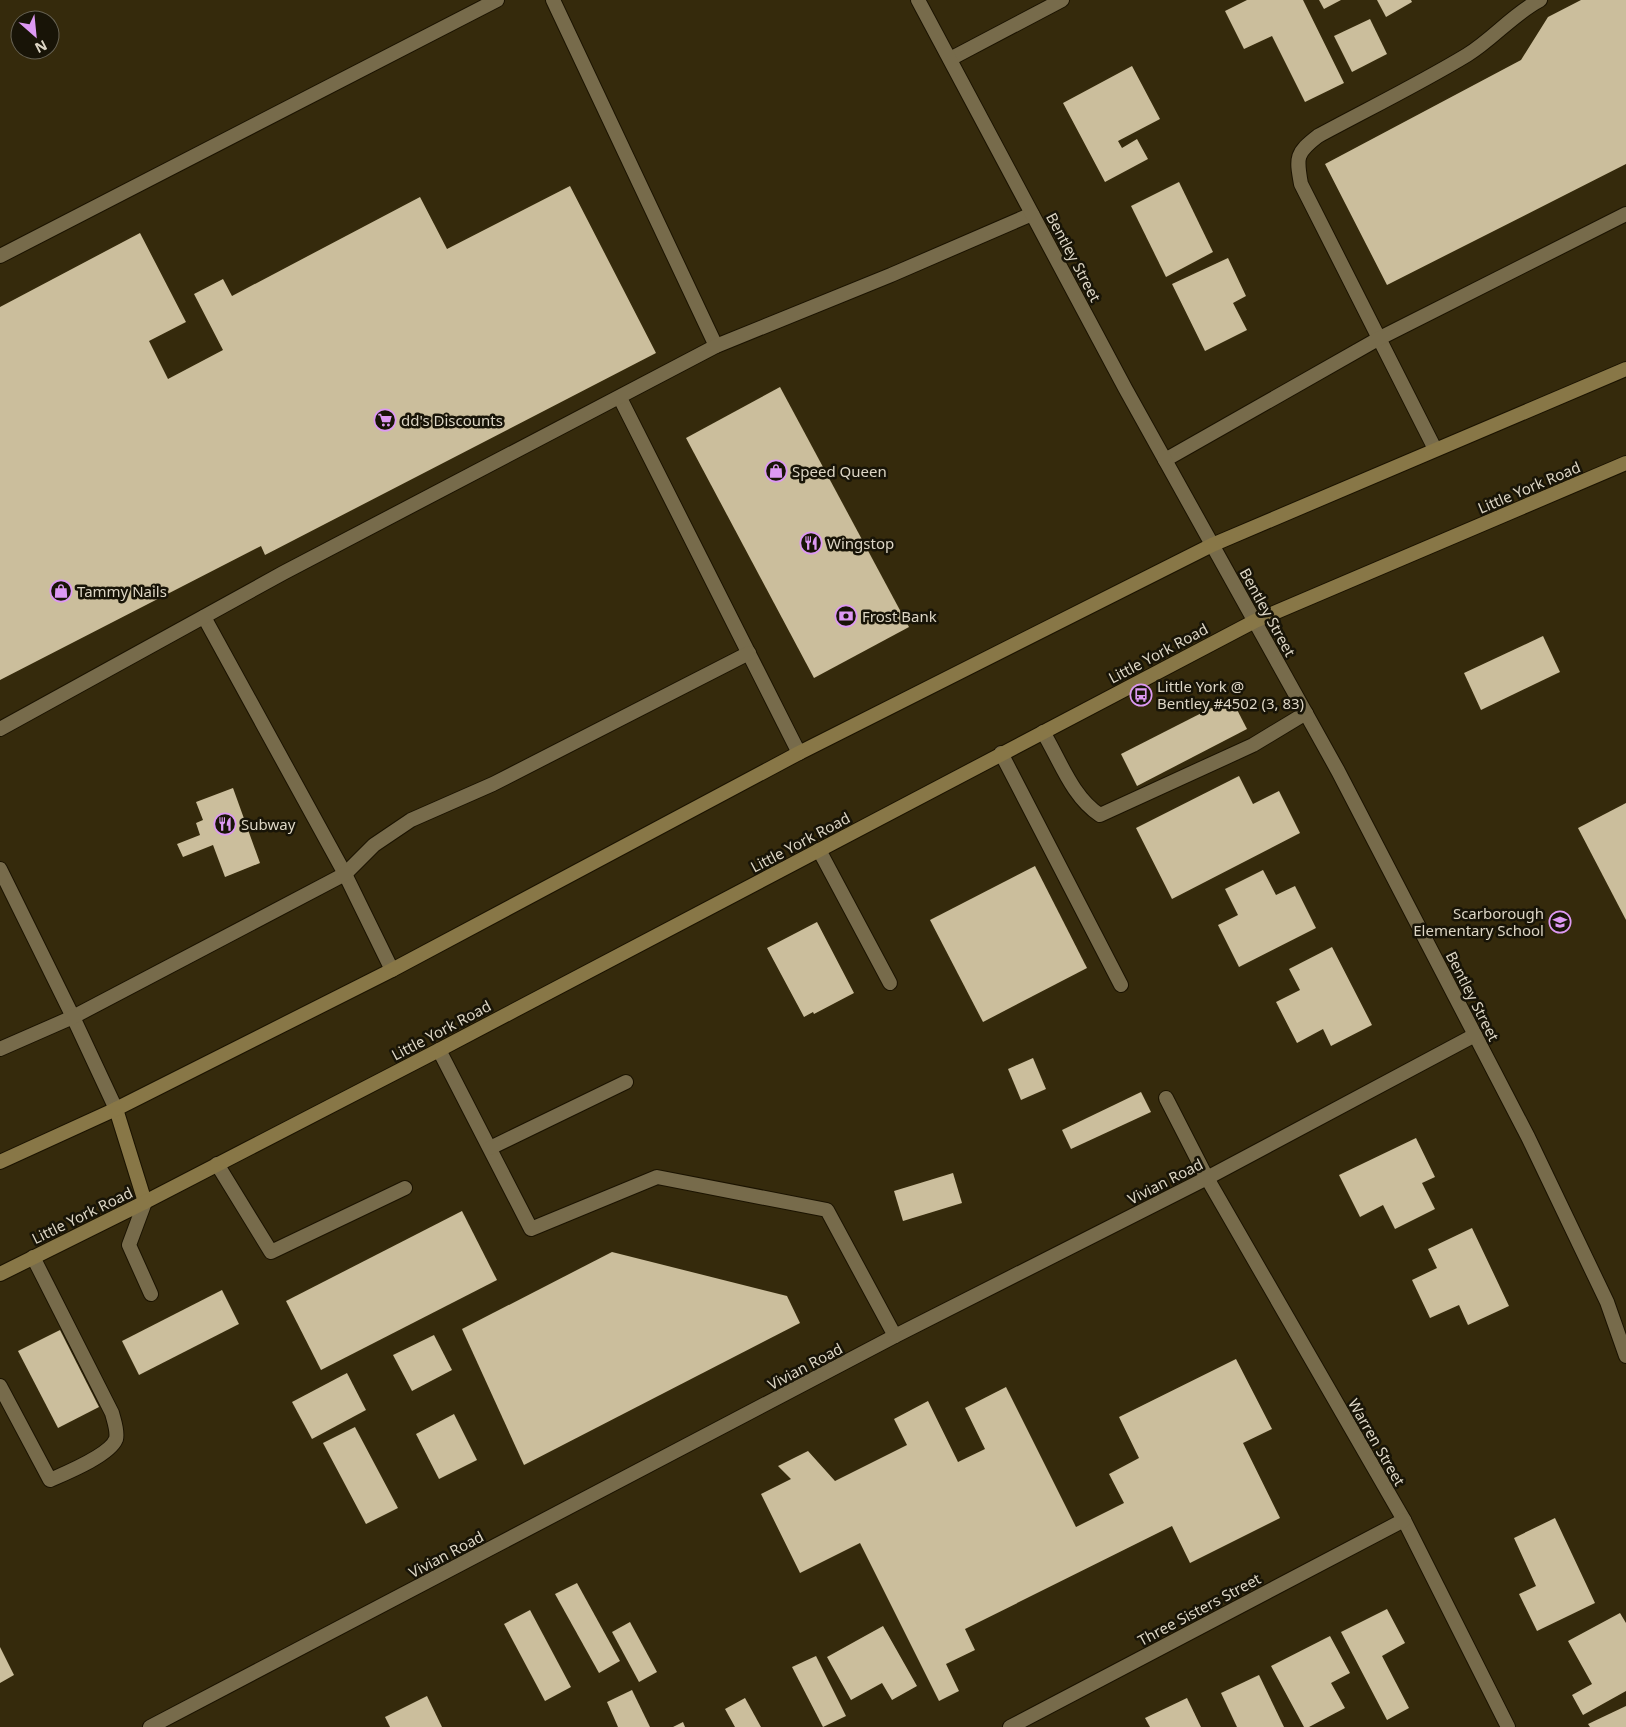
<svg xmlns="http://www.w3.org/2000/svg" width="1626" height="1727" viewBox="0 0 1626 1727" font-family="'Noto Sans',sans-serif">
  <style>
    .building { fill: #cbbe9c }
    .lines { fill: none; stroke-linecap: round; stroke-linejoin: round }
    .service-casing { stroke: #1b1300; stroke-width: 16 }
    .minor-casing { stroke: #1b1300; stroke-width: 16 }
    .tertiary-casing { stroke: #1b1300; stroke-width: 16 }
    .secondary-casing { stroke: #1b1300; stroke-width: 16 }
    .service { stroke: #776b4b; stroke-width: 14 }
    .minor { stroke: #776b4b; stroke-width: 14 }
    .tertiary { stroke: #776b4b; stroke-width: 14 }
    .secondary { stroke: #887747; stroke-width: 14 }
    .labels { text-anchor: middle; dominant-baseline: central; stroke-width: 5; stroke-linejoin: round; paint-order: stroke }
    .street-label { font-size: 15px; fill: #ddd6c5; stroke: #181407 }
    .poi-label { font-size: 15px; fill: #ddd6c5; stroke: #181407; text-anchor: start }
  </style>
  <rect width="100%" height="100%" fill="#352a0c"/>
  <g class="building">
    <path d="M1247 0H1303L1344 83 1305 102 1272 36 1244 49 1225 11Z"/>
    <path d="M1319 0H1341L1324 9Z"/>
    <path d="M1377 0H1411L1412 2 1386 17Z"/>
    <path d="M1581 0H1626V164L1387 285 1325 164 1521 60 1548 17Z"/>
    <path d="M1370 19 1387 54 1352 72 1334 36Z"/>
    <path d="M1132 66 1160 119 1118 141 1122 148 1137 139 1148 159 1105 182 1063 103Z"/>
    <path d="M1179 182 1213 252 1166 277 1131 206Z"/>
    <path d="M570 186 656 353 265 555 261 546 0 680V307L140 233 186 322 149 341 168 379 223 350 194 294 223 279 232 296 420 197 447 249Z"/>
    <path d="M1228 258 1246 296 1233 303 1247 330 1205 351 1172 284Z"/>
    <path d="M780 387 909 627 814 678 686 438Z"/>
    <path d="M1543 636 1560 672 1481 710 1464 673Z"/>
    <path d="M1231 698 1247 729 1137 786 1121 754Z"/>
    <path d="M1239 776 1253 804 1279 791 1300 833 1172 899 1136 828Z"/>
    <path d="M233 788 260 863 225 877 213 845 183 857 177 844 200 835 196 823 203 820 196 802Z"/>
    <path d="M1626 803V920L1578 828Z"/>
    <path d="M1035 866 1087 968 983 1022 930 920Z"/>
    <path d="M1263 870 1276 895 1295 886 1316 928 1239 967 1218 925 1238 915 1225 889Z"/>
    <path d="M817 922 854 993 814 1014 813 1012 804 1017 767 948Z"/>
    <path d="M1332 947 1372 1025 1331 1046 1323 1029 1297 1043 1276 1002 1300 990 1289 969Z"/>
    <path d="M1033 1058 1046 1089 1021 1100 1008 1069Z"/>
    <path d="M1141 1092 1151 1112 1071 1149 1062 1130Z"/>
    <path d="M1416 1138 1435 1177 1422 1183 1435 1209 1395 1229 1383 1205 1360 1217 1339 1175Z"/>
    <path d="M953 1173 962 1203 903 1221 894 1191Z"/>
    <path d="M462 1211 497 1280 321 1370 286 1301Z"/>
    <path d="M1472 1228 1509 1306 1468 1325 1459 1305 1430 1318 1412 1280 1437 1268 1428 1249Z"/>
    <path d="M612 1252 787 1296 800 1323 524 1465 462 1329Z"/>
    <path d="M222 1290 239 1324 139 1375 122 1341Z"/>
    <path d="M60 1330 99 1407 58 1428 18 1351Z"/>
    <path d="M434 1335 452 1370 412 1391 393 1355Z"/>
    <path d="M1236 1359 1272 1429 1243 1443 1280 1518 1190 1563 1172 1526 965 1629 975 1650 946 1664 959 1691 939 1701 860 1543 800 1573 761 1494 791 1479 778 1466 808 1451 835 1481 907 1445 894 1419 928 1401 958 1462 985 1449 965 1408 1006 1387 1076 1527 1124 1503 1109 1474 1139 1458 1119 1417Z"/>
    <path d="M347 1373 366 1410 312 1439 292 1402Z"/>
    <path d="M454 1414 477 1460 439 1479 416 1434Z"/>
    <path d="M355 1427 398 1508 366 1524 323 1443Z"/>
    <path d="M1555 1518 1595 1603 1537 1631 1519 1594 1536 1586 1514 1538Z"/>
    <path d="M577 1583 620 1661 599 1673 555 1594Z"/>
    <path d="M1387 1609 1405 1643 1382 1656 1409 1708 1387 1720 1341 1632Z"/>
    <path d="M530 1610 571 1687 545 1701 504 1624Z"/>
    <path d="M1620 1613 1626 1623V1691L1583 1715 1572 1695 1592 1684 1568 1641Z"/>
    <path d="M630 1622 657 1672 639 1682 612 1632Z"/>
    <path d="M883 1626 917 1686 892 1700 882 1683 851 1700 827 1657Z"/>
    <path d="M1330 1636 1350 1673 1331 1683 1345 1708 1309 1727H1304L1271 1666Z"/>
    <path d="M0 1647 14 1675 0 1683Z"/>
    <path d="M816 1656 846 1716 823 1727 792 1667Z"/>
    <path d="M1259 1675 1284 1727H1237L1221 1693Z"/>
    <path d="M632 1690 650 1727H618L607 1702Z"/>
    <path d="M427 1696 442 1727H390L385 1717Z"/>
    <path d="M745 1698 761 1727H735L725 1709Z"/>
    <path d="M1187 1698 1201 1727H1150L1145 1718Z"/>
    <path d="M1626 1706V1727H1590L1588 1724Z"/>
    <path d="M683 1722 685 1727H673Z"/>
  </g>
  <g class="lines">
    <g class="service-casing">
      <g id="service">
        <path d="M553 0 716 346"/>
        <path d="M0 256 497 0"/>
        <path d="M620 398 799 753"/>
        <path d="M1435 449 1301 184C1296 157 1296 153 1318 136 1368 109 1419 84 1467 55 1493 39 1513 14 1540 0"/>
        <path d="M1165 460 1378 339 1626 214"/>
        <path d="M204 617 345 874 392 970"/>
        <path d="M0 729 283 573 716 346 891 275 1032 214"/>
        <path d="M1043 732C1060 760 1072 797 1100 815L1253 745 1306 713"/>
        <path d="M1001 753 1121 985"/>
        <path d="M819 850 890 983"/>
        <path d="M0 869 73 1017 116 1109"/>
        <path d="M0 1049 73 1017 345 874 374 845 411 820 493 784 749 653"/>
        <path d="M439 1050 531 1229 657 1177 827 1210 895 1336"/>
        <path d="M1166 1098 1207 1178"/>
        <path d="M490 1148 626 1082"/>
        <path d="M217 1164 271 1252 405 1188"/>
        <path d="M145 1202 129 1245 151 1294"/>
        <path d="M0 1386 50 1480C66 1473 110 1455 116 1439 118 1431 114 1421 112 1413L33 1257"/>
      </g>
    </g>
    <g class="minor-casing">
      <g id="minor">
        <path d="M950 59 1062 0"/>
        <path d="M1207 1178 1404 1520 1508 1727"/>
        <path d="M150 1727 895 1336 1207 1178 1475 1035"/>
        <path d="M1010 1727 1404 1520"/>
      </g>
    </g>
    <g class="tertiary-casing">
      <path id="tertiary" d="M918 0 1125 388 1338 771 1528 1137 1607 1302 1626 1356"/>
    </g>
    <g class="secondary-casing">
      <g id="secondary">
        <path d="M116 1109 145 1202"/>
        <path d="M0 1162 116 1109 392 970 799 753 1212 545 1626 369"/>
        <path d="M0 1274 145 1202 439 1050 1255 621 1626 463"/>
      </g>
    </g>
    <use href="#service" class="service"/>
    <use href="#minor" class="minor"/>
    <use href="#tertiary" class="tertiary"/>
    <use href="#secondary" class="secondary"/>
  </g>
  <defs>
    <g id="supermarket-ring" transform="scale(1.125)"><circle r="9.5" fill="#181407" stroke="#dd99f3" stroke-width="1.5"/><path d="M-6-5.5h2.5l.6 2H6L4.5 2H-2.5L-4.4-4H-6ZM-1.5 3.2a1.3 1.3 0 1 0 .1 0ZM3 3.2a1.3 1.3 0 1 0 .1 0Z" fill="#dd99f3"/></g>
    <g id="shop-ring" transform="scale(1.125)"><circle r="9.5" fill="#181407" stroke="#dd99f3" stroke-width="1.5"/><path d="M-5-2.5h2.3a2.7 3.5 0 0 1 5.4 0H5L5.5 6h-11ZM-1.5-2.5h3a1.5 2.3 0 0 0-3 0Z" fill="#dd99f3"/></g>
    <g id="restaurant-ring" transform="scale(1.125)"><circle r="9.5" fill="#181407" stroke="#dd99f3" stroke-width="1.5"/><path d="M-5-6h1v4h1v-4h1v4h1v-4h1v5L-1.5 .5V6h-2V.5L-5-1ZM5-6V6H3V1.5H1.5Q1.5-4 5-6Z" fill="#dd99f3"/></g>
    <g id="bank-ring" transform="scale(1.125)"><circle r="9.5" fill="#181407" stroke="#dd99f3" stroke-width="1.5"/><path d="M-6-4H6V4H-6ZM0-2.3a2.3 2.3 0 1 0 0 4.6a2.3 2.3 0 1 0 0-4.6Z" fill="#dd99f3"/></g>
    <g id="bus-ring" transform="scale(1.125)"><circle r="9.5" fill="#181407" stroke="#dd99f3" stroke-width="1.5"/><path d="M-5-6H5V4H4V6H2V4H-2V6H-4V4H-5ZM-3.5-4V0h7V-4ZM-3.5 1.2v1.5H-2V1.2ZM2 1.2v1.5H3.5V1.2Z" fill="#dd99f3"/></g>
    <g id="school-ring" transform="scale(1.125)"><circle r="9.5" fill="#181407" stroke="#dd99f3" stroke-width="1.5"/><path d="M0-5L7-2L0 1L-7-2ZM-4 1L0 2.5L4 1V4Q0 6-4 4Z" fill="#dd99f3"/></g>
  </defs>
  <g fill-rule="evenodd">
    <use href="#supermarket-ring" x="385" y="420"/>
    <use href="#shop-ring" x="776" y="471"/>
    <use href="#restaurant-ring" x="811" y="543"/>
    <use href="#shop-ring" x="61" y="591"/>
    <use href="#bank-ring" x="846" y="616"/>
    <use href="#bus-ring" x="1141" y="695"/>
    <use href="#restaurant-ring" x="225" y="824"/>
    <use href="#school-ring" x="1560" y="922"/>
  </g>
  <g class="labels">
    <g class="street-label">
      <text transform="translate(1074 257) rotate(62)">Bentley Street</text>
      <text transform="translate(1529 487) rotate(-23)">Little York Road</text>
      <text transform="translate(1268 612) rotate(61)">Bentley Street</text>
      <text transform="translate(1158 653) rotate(-28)">Little York Road</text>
      <text transform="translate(800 842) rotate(-28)">Little York Road</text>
      <text transform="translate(1473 996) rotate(63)">Bentley Street</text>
      <text transform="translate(441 1030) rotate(-28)">Little York Road</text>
      <text transform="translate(1165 1181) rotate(-27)">Vivian Road</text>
      <text transform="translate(82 1215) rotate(-26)">Little York Road</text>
      <text transform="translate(805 1366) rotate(-28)">Vivian Road</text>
      <text transform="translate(1377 1442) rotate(60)">Warren Street</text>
      <text transform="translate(446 1554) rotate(-28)">Vivian Road</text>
      <text transform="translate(1199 1609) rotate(-28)">Three Sisters Street</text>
    </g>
    <g class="poi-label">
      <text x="401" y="420">dd's Discounts</text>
      <text x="792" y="471">Speed Queen</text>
      <text x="827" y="543">Wingstop</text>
      <text x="77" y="591">Tammy Nails</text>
      <text x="862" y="616">Frost Bank</text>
      <text x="1157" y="686">Little York @<tspan x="1157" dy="17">Bentley #4502 (3, 83)</tspan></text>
      <text x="241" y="824">Subway</text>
      <text x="1544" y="913" text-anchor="end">Scarborough<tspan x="1544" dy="17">Elementary School</tspan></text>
    </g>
  </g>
  <g transform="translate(35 35) rotate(153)"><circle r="24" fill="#181407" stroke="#676253"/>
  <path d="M0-4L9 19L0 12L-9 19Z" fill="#dd99f3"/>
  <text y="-8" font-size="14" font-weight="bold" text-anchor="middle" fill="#ddd6c5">N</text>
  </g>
</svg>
